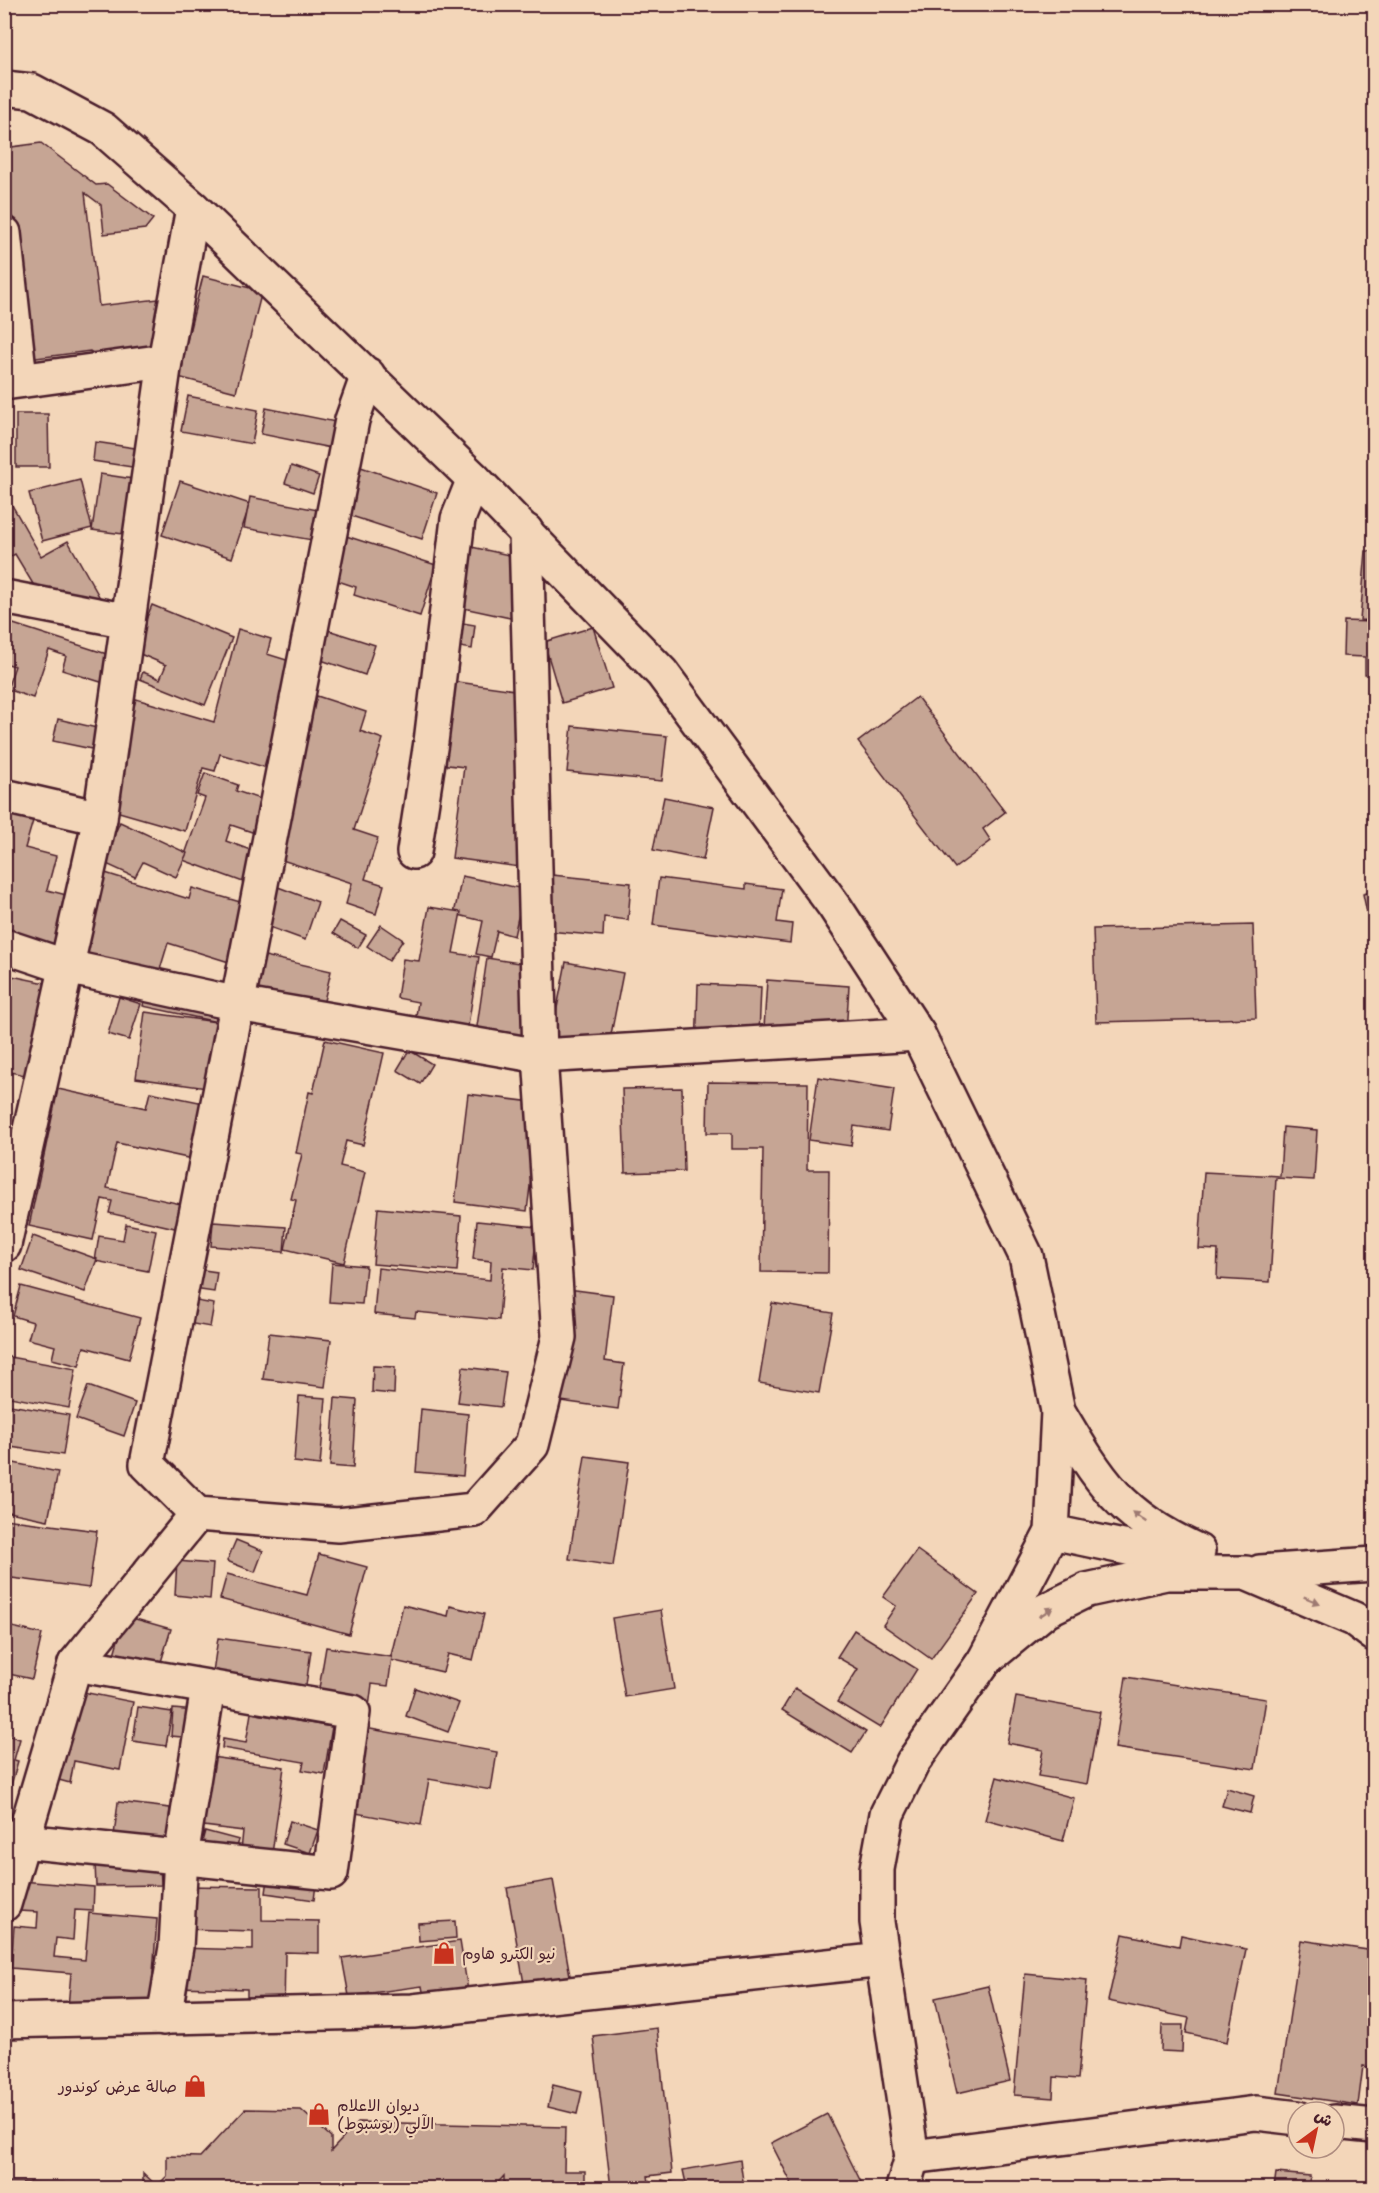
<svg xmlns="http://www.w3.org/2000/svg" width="1379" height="2193" viewBox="0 0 1379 2193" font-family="'Shantell Sans','Playpen Sans Arabic',sans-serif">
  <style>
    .building { fill: #c6a594; stroke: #4a1f2b; stroke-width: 1.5 }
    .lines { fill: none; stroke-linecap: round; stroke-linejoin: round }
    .street-casing { stroke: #4a1f2b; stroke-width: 38 }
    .secondary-casing { stroke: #4a1f2b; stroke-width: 38 }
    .street { stroke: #f3d6b9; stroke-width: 33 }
    .secondary { stroke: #f3d6b9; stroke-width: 33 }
    .oneway { fill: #9e7a72 }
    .labels { text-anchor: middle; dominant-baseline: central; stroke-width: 4.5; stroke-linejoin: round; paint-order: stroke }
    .poi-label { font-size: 16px; fill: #4a1f2b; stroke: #f3d6b9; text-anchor: start }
  </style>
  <rect width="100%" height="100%" fill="#f3d6b9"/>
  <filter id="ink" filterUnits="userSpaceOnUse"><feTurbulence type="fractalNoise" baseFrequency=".0167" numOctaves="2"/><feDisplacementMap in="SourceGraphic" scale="12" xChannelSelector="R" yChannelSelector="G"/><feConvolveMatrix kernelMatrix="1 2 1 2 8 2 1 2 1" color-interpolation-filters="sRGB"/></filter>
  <g filter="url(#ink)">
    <g class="building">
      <path d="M41 143 96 185 107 184 153 219 145 229 104 234 101 205 85 193 99 306 184 296 180 361 96 355 90 351 21 360 4 268V148Z"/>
      <path d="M203 276 262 291 236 392 178 377Z"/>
      <path d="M188 396 258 410 252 444 181 431Z"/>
      <path d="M266 408 336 422 331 448 261 434Z"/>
      <path d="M16 414H48L49 467H16Z"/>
      <path d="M95 442 148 450 145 469 93 461Z"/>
      <path d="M355 465 437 493 422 539 339 512Z"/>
      <path d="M291 466 319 476 313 493 285 483Z"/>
      <path d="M100 474 146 481 139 536 92 530Z"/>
      <path d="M80 480 92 528 42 541 29 493Z"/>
      <path d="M180 481 250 504 232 558 162 535Z"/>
      <path d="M250 497 318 510 312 540 244 528Z"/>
      <path d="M8 498 41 556 68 541 100 598 66 617 42 599 15 554 4 560V500Z"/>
      <path d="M340 534 436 565 420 616 354 595 356 587 326 577Z"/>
      <path d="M467 546 528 559 515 619 454 606Z"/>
      <path d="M1366 551H1374V621L1360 620Z"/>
      <path d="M152 605 232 638 205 705 140 679 143 672 160 679 166 665 133 651Z"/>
      <path d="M4 621 113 656 104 683 62 670 66 656 49 650 33 698 7 689 15 666 4 663Z"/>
      <path d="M451 621 475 625 472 649 448 645Z"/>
      <path d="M1344 621 1371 622 1374 674H1365V657L1343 656Z"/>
      <path d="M593 627 612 688 562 703 544 642Z"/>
      <path d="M238 629 271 639 267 654 293 662 264 767 220 754 215 771 203 768 185 831 112 810 125 767 117 764 136 699 214 722Z"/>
      <path d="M328 630 375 645 365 675 318 659Z"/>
      <path d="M443 680 543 694 520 867 452 858 464 767 432 763Z"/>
      <path d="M317 696 366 712 360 731 383 739 354 830 378 838 365 879 384 885 376 914 346 904 352 883 273 857 281 809Z"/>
      <path d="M917 697 1005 812 983 829 991 841 955 868 858 742Z"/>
      <path d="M58 719 97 728 92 749 53 741Z"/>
      <path d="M572 726 667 736 662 781 567 772Z"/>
      <path d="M205 773 238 785 236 791 266 801 255 833 231 825 226 841 253 851 243 882 183 860 205 798 197 795Z"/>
      <path d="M664 797 714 807 703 860 653 850Z"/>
      <path d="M4 805 35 814 25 848 56 856 47 890 74 897 57 958 4 943V926L10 906 4 905Z"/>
      <path d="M120 822 187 853 176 877 143 862 135 877 102 862Z"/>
      <path d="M102 872 189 899 192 888 247 904 229 962 168 943 158 976 82 953Z"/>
      <path d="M552 875 631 883 628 920 604 917 603 936 548 931Z"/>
      <path d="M462 876 524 889 514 936 497 931 491 957 476 954 483 921 454 914Z"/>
      <path d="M659 878 746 889V884L782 889 777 922 792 924 790 943 653 925Z"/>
      <path d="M278 887 318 902 305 940 264 925Z"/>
      <path d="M1374 891V945L1363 894Z"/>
      <path d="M429 907 461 912 453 953 479 957 467 1032 415 1023 418 1002 397 998 403 959 419 961Z"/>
      <path d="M340 921 366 935 358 948 333 933Z"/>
      <path d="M381 925 403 940 389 961 367 946Z"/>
      <path d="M1253 925 1256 1018 1096 1022 1093 929Z"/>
      <path d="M265 956 331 971 319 1022 253 1007Z"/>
      <path d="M487 958 532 965 520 1047 475 1040Z"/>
      <path d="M566 962 623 973 608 1050 551 1039Z"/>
      <path d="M7 975 50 984 30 1076 4 1071V986Z"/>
      <path d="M767 980 849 986 845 1049 763 1044Z"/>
      <path d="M698 984 761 987 758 1058 696 1055Z"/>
      <path d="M147 986 227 1004 222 1023 143 1006Z"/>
      <path d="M119 997 141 1004 129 1040 108 1034Z"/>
      <path d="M145 1012 223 1023 214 1089 136 1078Z"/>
      <path d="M325 1040 384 1053 363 1145 346 1141 340 1166 365 1172 344 1263 285 1249 296 1200 291 1199 302 1154 296 1153 309 1092 313 1093Z"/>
      <path d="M409 1050 432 1064 420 1084 397 1070Z"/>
      <path d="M818 1077 894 1089 888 1131 854 1126 851 1146 809 1140Z"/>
      <path d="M708 1082 808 1083 807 1170H829L828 1273 761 1272 763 1149H732V1133H707Z"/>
      <path d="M682 1088 684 1171 625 1173 622 1089Z"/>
      <path d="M58 1089 146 1108 150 1092 209 1104 197 1160 117 1143 107 1188 181 1204 175 1228 109 1213 112 1201 102 1199 93 1240 29 1226Z"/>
      <path d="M468 1094 540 1103 527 1211 455 1202Z"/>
      <path d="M1283 1127 1317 1130 1314 1180 1276 1178 1270 1282 1217 1279 1218 1250 1199 1249 1204 1172 1280 1176Z"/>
      <path d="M378 1208 461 1216 457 1271 373 1264Z"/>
      <path d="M477 1221 537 1227 533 1270 503 1267 499 1320 416 1312 415 1318 374 1314 378 1268 490 1280 491 1261 473 1259Z"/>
      <path d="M213 1222 286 1227 284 1252 211 1246Z"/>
      <path d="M126 1224 156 1230 148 1271 95 1261 99 1236 123 1240Z"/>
      <path d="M33 1236 97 1259 85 1292 21 1270Z"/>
      <path d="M332 1263 366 1266 362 1304 329 1302Z"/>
      <path d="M190 1268 217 1272 214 1292 187 1288Z"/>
      <path d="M21 1286 140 1318 129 1359 84 1347 79 1366 52 1359 55 1346 28 1339 33 1322 13 1316Z"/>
      <path d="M568 1289 613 1295 605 1361 624 1364 618 1409 554 1400Z"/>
      <path d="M185 1299 214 1304 210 1327 182 1322Z"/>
      <path d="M772 1303 833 1313 819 1393 759 1383Z"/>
      <path d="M269 1333 331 1340 325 1387 263 1379Z"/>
      <path d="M4 1356 76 1369 69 1408 4 1396Z"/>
      <path d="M373 1366 395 1367 394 1394 372 1392Z"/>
      <path d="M463 1367 506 1372 501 1407 458 1402Z"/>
      <path d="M88 1386 135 1403 124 1436 76 1419Z"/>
      <path d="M299 1396 326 1398 320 1465 294 1462Z"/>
      <path d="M335 1398 357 1400 353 1468 330 1466Z"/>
      <path d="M4 1404 69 1415 63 1455 4 1446Z"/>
      <path d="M421 1409 468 1414 463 1476 416 1472Z"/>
      <path d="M585 1456 629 1462 613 1566 569 1559Z"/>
      <path d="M4 1461 58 1472 48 1520 4 1511Z"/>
      <path d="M4 1519 97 1531 89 1588 4 1577Z"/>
      <path d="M236 1540 263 1551 255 1572 227 1561Z"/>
      <path d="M917 1550 978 1594 931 1659 883 1625 896 1606 883 1597Z"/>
      <path d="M319 1554 367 1567 349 1634 220 1599 227 1574 307 1595Z"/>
      <path d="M177 1561 213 1564 210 1599 175 1595Z"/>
      <path d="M403 1605 448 1616 450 1606 484 1614 473 1660 448 1654 443 1672 390 1660Z"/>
      <path d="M661 1610 674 1689 625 1697 612 1618Z"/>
      <path d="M125 1616 171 1629 157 1675 112 1661Z"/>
      <path d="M4 1625 42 1634 32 1679 4 1673Z"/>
      <path d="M854 1630 917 1669 880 1728 837 1702 858 1669 837 1657Z"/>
      <path d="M218 1638 311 1651 303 1706 210 1692Z"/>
      <path d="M326 1647 392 1657 388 1686 372 1684 369 1707 317 1700Z"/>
      <path d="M1126 1677 1266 1699 1255 1769 1115 1748Z"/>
      <path d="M415 1688 459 1703 448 1732 406 1716Z"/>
      <path d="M795 1688 866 1732 852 1753 782 1710Z"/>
      <path d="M73 1690 133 1702 120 1770 74 1761 70 1783 55 1779Z"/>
      <path d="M1016 1697 1100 1712 1087 1784 1038 1776 1043 1750 1007 1743Z"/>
      <path d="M138 1707 172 1712 166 1746 133 1741Z"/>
      <path d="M173 1709 195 1711 193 1738 171 1736Z"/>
      <path d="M251 1713 332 1727 324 1774 302 1770 304 1762 222 1748 223 1739 246 1743Z"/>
      <path d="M365 1728 497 1752 491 1790 429 1779 421 1825 350 1812Z"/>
      <path d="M4 1734 20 1739 14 1760 18 1761 10 1789 4 1788Z"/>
      <path d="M211 1757 284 1767 272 1854 319 1860 314 1900 266 1893 270 1865 240 1861 243 1831 204 1826Z"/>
      <path d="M997 1777 1074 1798 1063 1841 985 1820Z"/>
      <path d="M1227 1788 1254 1796 1250 1813 1222 1806Z"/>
      <path d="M118 1802 170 1808 166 1851 113 1844Z"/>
      <path d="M290 1821 318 1830 310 1853 283 1844Z"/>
      <path d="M205 1831 239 1840 227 1880 194 1870Z"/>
      <path d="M160 1862 161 1885 96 1886 95 1863Z"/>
      <path d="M553 1880 574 1998 528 2006 507 1888Z"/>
      <path d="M21 1881 94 1887 93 1911 75 1910 73 1940 56 1938 54 1957 85 1960 89 1913 157 1919 150 2013 68 2007 71 1973 11 1968 14 1926 37 1928 38 1912 19 1911Z"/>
      <path d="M183 1886 262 1887V1920L319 1921V1953L285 1952 284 2013 247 2012V1989L177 1987 178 1948 253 1950V1931L183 1929Z"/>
      <path d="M455 1921 456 1938 419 1941 418 1923Z"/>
      <path d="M1123 1934 1179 1946 1181 1935 1246 1949 1227 2042 1186 2033 1189 2018 1108 2001Z"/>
      <path d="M1301 1940 1374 1951V2068L1363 2066 1358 2105 1278 2093Z"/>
      <path d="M460 1941 469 1997 425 2003 422 1986 349 1996 342 1958Z"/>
      <path d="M1025 1974 1087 1980 1078 2079 1054 2077 1053 2098 1014 2095Z"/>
      <path d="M988 1986 1010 2081 957 2093 935 1998Z"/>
      <path d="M1162 2025H1183L1182 2052 1161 2051Z"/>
      <path d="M657 2028 672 2173 648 2176 650 2188H611L593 2036Z"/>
      <path d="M553 2085 582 2092 577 2114 548 2107Z"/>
      <path d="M245 2109 301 2110 331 2137V2151L358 2122 565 2127 564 2171H585V2188H504V2176L493 2188H143V2173L157 2186 167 2176V2156L200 2157Z"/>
      <path d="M827 2114 864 2188H794L771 2143Z"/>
      <path d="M740 2160 744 2188H687L683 2170Z"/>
      <path d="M1276 2173 1310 2176 1308 2188H1274Z"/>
      <path d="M662 2180 685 2185 684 2188H660Z"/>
      <path d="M1144 2181 1206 2188H1143Z"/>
      <path d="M4 2182 64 2183V2188H4Z"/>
    </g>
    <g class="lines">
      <g class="street-casing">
        <g id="street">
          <path d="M4 233 20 379"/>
          <path d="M368 375 352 420 147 1464 197 1514 338 1525 474 1510 532 1445 559 1337 540 1056 526 531"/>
          <path d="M4 383 165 361"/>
          <path d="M4 597 128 621"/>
          <path d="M4 796 100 818"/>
          <path d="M414 852 431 742 458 519 474 479"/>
          <path d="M4 946 67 967 238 1004 540 1056 918 1034"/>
          <path d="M4 1245 100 818 165 361 193 208"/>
          <path d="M1058 1411C1100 1482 1120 1516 1198 1551"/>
          <path d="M1052 1532 1194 1562"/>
          <path d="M1260 1572 1374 1564"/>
          <path d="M984 1661 1046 1610 1087 1590 1166 1573H1246L1354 1619 1374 1634"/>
          <path d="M4 1836 23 1841 331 1873 353 1712 75 1664"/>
          <path d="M4 1904 75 1664 197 1514"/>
          <path d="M164 2018 176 1947 181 1857 208 1688"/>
          <path d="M4 2021 413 2011 883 1960"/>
          <path d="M1334 2122 1374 2126"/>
          <path d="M912 2157 1256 2113 1298 2118"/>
        </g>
      </g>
      <g class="secondary-casing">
        <path id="secondary" d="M4 88 32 91 103 129 193 208 474 479 662 673 835 907 918 1034 1026 1256 1058 1411 1052 1532 984 1661 913 1762 887 1814 877 1869V1922L912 2157 903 2188"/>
      </g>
      <use href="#street" class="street"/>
      <use href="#secondary" class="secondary"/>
    </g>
    <defs><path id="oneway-solid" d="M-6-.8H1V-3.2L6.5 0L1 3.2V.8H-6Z" transform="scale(1.5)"/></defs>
    <g class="oneway">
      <use href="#oneway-solid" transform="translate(1139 1517) rotate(-144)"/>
      <use href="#oneway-solid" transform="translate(1312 1600) rotate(22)"/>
      <use href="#oneway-solid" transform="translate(1046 1612) rotate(-34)"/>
    </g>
  </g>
  <defs>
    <g id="shop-bare" transform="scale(1.8)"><path d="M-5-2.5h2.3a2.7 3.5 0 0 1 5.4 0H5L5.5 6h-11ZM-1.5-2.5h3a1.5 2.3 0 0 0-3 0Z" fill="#c8321e" stroke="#f3d6b9" stroke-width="2.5" paint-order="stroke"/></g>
  </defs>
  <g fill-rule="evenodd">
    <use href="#shop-bare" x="444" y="1953"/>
    <use href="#shop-bare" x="195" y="2086"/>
    <use href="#shop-bare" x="319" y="2114"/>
  </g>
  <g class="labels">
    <g class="poi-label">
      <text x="462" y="1953">نيو الكترو هاوم</text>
      <text x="177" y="2086" text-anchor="end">صالة عرض كوندور</text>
      <text x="337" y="2105">ديوان الاعلام<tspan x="337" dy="18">الآلي (بوشبوط)</tspan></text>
    </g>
  </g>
  <rect width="1379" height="2193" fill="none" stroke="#f3d6b9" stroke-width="24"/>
  <rect x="12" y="12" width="1355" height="2169" fill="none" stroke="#4a1f2b" stroke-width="2" filter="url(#ink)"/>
  <g transform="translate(1316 2130) rotate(33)"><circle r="28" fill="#f3d6b9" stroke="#af8d80" stroke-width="1.5"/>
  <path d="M0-4.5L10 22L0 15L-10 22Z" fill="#c8321e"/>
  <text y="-9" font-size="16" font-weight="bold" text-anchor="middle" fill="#4a1f2b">ش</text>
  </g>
</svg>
